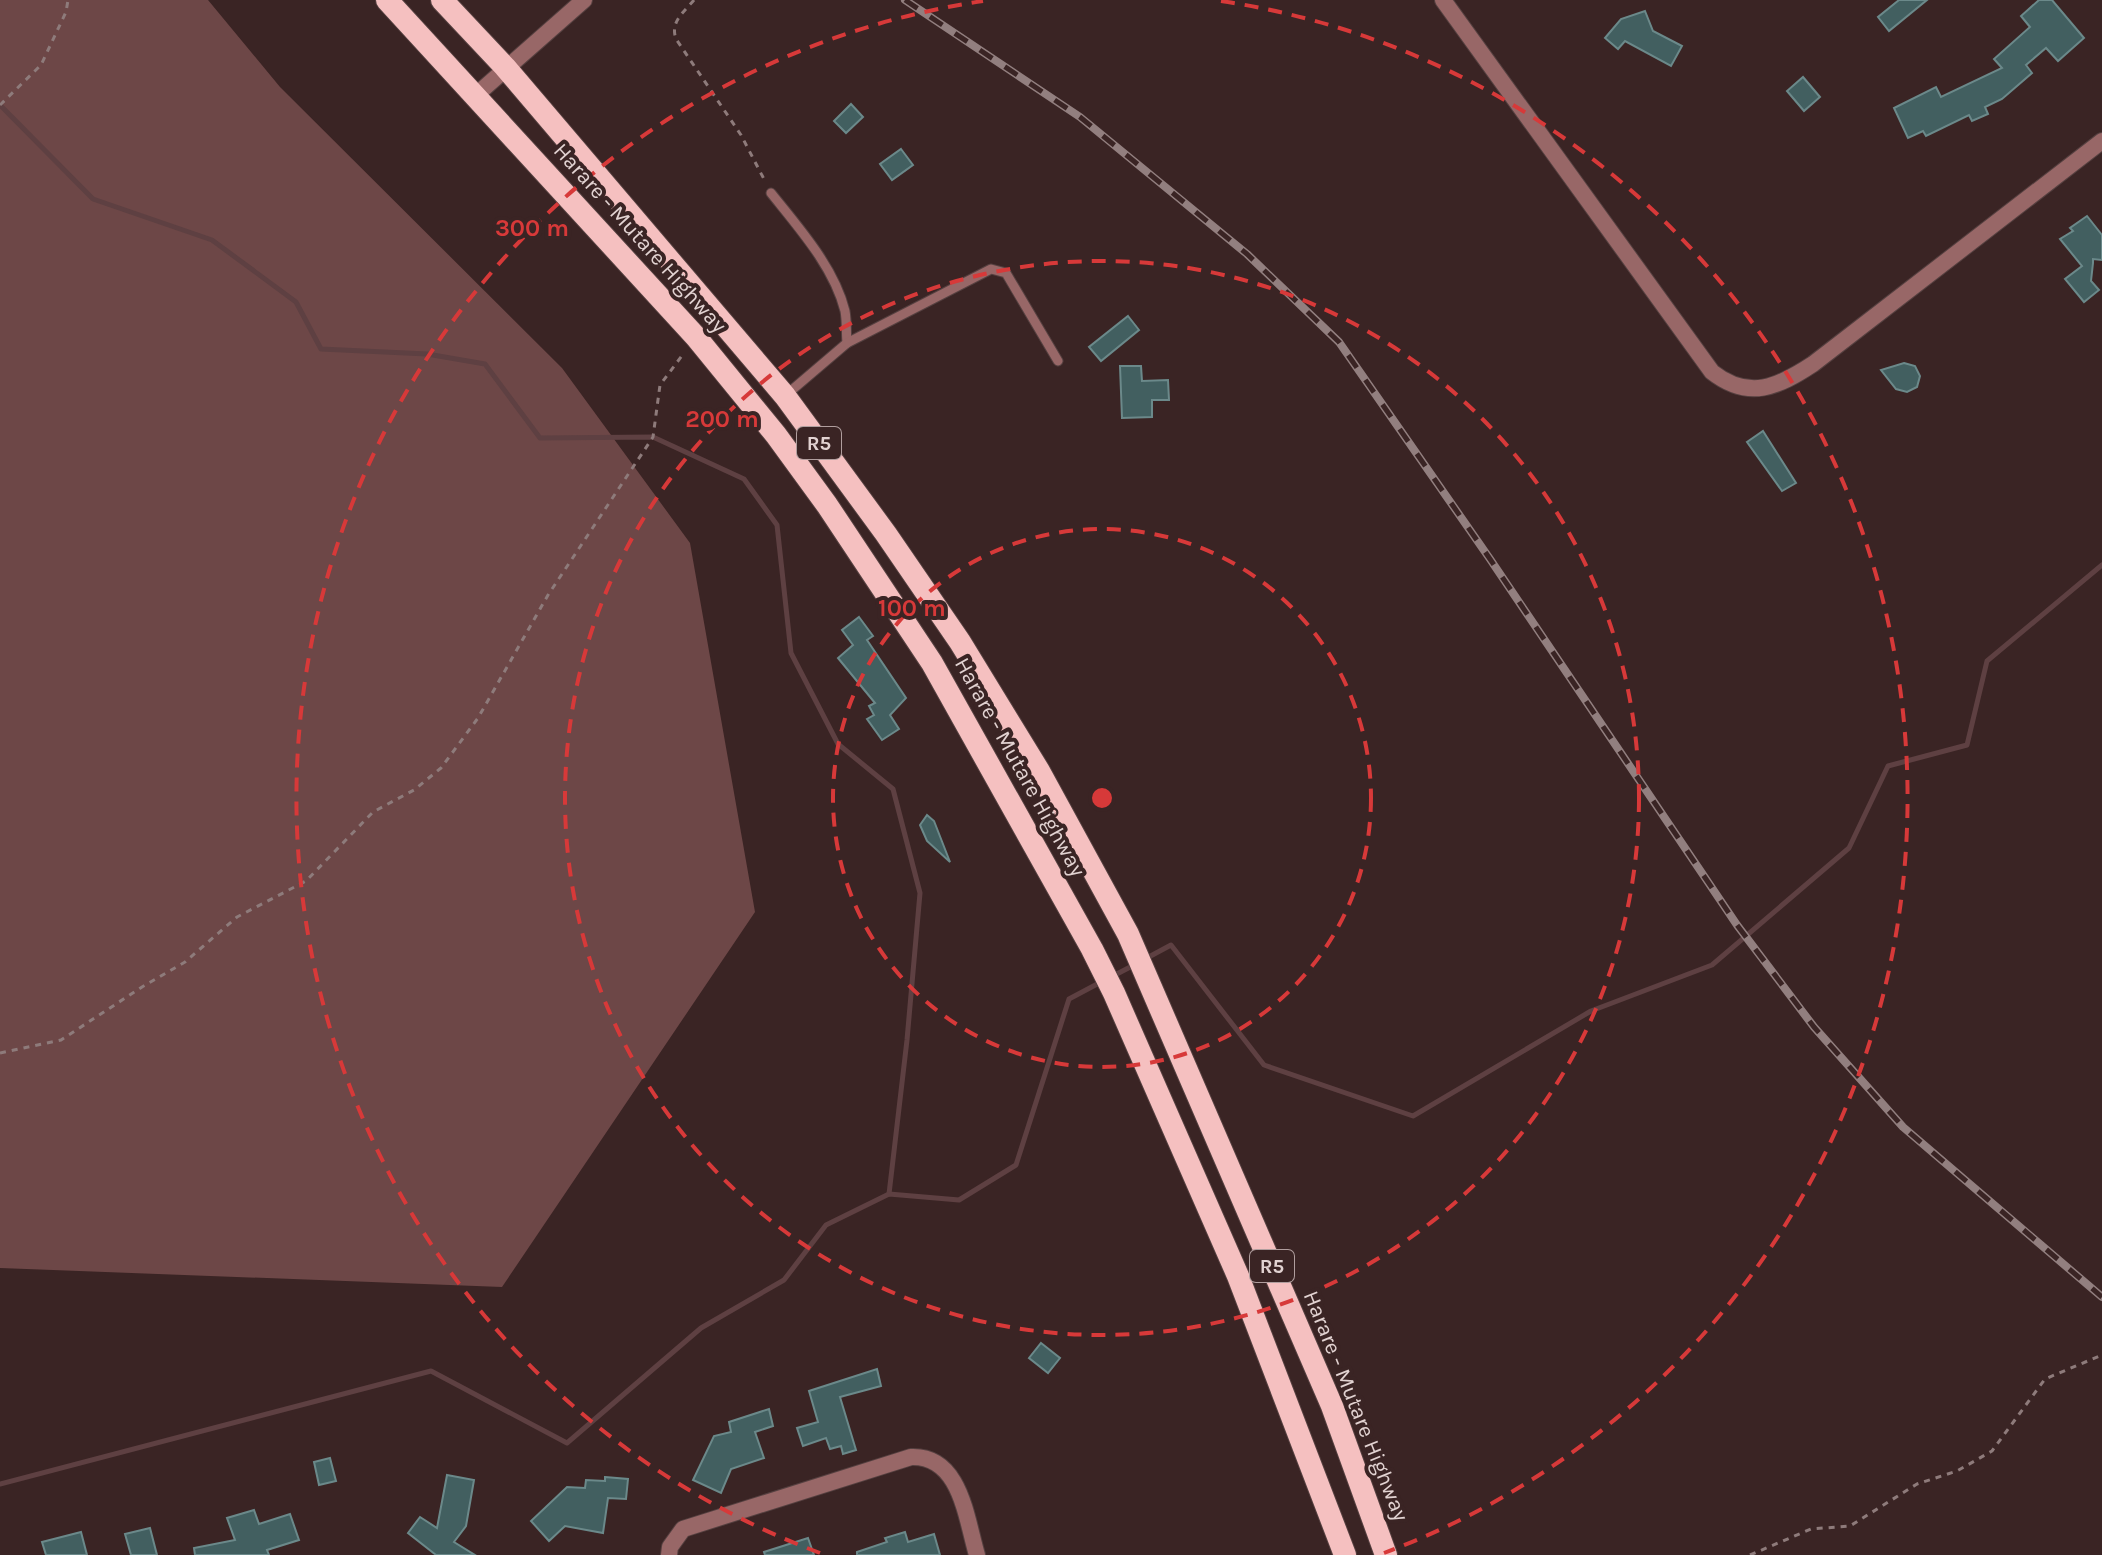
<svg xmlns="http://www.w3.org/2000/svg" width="2102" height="1555" viewBox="0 0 2102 1555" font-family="Karla,sans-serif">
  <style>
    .green { fill: #6d4747 }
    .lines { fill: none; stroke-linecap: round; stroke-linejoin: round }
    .stream { stroke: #5e4042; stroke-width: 5 }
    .building { fill: #425f60; stroke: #6b898a; stroke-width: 2 }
    .service-casing { stroke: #554040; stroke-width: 11 }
    .minor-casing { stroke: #554040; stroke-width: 18 }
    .tertiary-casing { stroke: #554040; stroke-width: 18 }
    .trunk-casing { stroke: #554040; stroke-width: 24 }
    .path { stroke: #8e7b7b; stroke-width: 3; stroke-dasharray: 6 6; stroke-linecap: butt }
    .service { stroke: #986767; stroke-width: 9 }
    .minor { stroke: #986767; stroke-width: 16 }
    .tertiary { stroke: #986767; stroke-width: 16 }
    .trunk { stroke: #f5c0c0; stroke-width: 22 }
    .rail-casing { stroke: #927f7f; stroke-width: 8 }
    .rail { stroke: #3a2424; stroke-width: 5; stroke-dasharray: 15; stroke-linecap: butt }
    .ring { fill: none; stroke: #d73939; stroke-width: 4; stroke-dasharray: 14 10 }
    .labels { text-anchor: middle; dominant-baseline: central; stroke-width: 8; stroke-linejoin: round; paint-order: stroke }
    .shield { fill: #3a2424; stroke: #b09e9e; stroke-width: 2 }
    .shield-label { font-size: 20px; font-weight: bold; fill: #e2d3d2 }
    .street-label { font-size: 22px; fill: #e2d3d2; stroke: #3a2424 }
    .centre { fill: #d73939; stroke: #3a2424; stroke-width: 4 }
    .ring-label { font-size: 24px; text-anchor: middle; font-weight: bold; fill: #d73939; stroke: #3a2424; stroke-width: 8; stroke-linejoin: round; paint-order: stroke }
  </style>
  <rect width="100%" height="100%" fill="#3a2424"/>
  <path class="green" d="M0 0H208L280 87 562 368 690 543 755 912 502 1287 0 1268Z"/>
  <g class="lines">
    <g class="stream">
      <path d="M0 105 93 199 212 240 296 302 321 349 427 354 485 364 540 438 653 437 744 479 777 525 791 653 838 744 893 789 920 893 907 1040 889 1194"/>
      <path d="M1145 959 1171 945 1264 1065 1413 1116 1591 1011 1712 965 1849 848 1888 766 1967 745 1987 661 2102 565"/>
      <path d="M1113 976 1136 964"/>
      <path d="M0 1484 431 1371 567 1443 701 1328 784 1280 826 1225 889 1194 959 1200 1016 1165 1069 999 1101 982"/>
    </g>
  </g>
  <g class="building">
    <path d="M1899 0H1927L1889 31 1878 17Z"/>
    <path d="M2039 0H2052L2084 38 2058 61 2046 48 2026 65 2032 73 2002 99 1985 107 1988 114 1972 121 1969 115 1926 136 1923 131 1908 138 1894 108 1936 87 1941 97 2002 68 1994 59 2030 27 2021 16Z"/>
    <path d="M1645 11 1653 31 1682 46 1671 66 1625 41 1618 49 1605 38 1621 19Z"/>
    <path d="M1803 77 1820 97 1804 111 1787 91Z"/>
    <path d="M851 104 863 117 846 133 834 121Z"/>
    <path d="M901 149 913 165 892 180 880 164Z"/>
    <path d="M2087 216 2102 235V260L2093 259V263L2091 281 2099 290 2084 302 2065 279 2082 266 2060 239 2073 231 2070 228Z"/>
    <path d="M1128 316 1139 330 1101 361 1089 347Z"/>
    <path d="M1904 363 1915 366 1920 376 1917 387 1907 392 1896 389 1881 370Z"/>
    <path d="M1120 366H1141L1142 381 1168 380 1169 400H1152V417L1122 418Z"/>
    <path d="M1763 431 1796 483 1782 491 1747 442Z"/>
    <path d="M859 617 873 636 867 640 906 698 890 715 899 729 882 740 867 719 874 715 869 706 875 703 838 658 853 645 842 630Z"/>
    <path d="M927 815 934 821 950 862 927 841 920 825Z"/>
    <path d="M1041 1343 1060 1358 1048 1373 1029 1358Z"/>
    <path d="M877 1369 881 1386 840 1397 856 1450 843 1454 841 1446 830 1449 826 1438 803 1446 797 1428 818 1422 809 1391Z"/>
    <path d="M769 1409 773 1426 755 1432 764 1458 731 1469 721 1493 693 1480 714 1436 731 1432 729 1422Z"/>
    <path d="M330 1458 336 1481 319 1485 314 1462Z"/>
    <path d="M447 1475 474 1480 466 1526 454 1542 475 1555H436L408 1533 420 1517 437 1528Z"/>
    <path d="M605 1477 628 1479 626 1499 608 1498 603 1533 565 1526 549 1541 531 1521 567 1487 585 1488 586 1480 605 1481Z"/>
    <path d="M254 1510 259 1524 290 1514 299 1540 267 1550 269 1555H195L194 1548 235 1540 227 1518Z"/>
    <path d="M150 1528 157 1555H131L125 1534Z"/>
    <path d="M81 1532 87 1555H46L42 1542Z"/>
    <path d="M905 1532 908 1542 934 1534 940 1555H857V1552L887 1542 885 1538Z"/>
    <path d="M808 1538 814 1555H765L764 1552Z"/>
  </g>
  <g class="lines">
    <g class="service-casing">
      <g id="service">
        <path d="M771 193C799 228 834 267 845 311 847 322 846 333 847 343L786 395"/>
        <path d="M847 343 991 269 1006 273 1058 361"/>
      </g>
    </g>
    <g class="minor-casing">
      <g id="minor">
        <path d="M1443 0 1712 372C1749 401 1778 387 1813 364L2102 141"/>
        <path d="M669 1555 670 1547 683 1529 911 1457C961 1455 966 1519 977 1555"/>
      </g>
    </g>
    <g class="tertiary-casing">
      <path id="tertiary" d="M475 96 584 0"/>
    </g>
    <g class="trunk-casing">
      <g id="trunk">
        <path d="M387 0 696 337 776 435 827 505 932 663 1092 949 1114 993 1238 1276 1345 1555"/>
        <path d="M442 0 505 67 785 396 886 534 960 642 1039 771 1128 934 1332 1406 1386 1555"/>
      </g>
    </g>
    <g class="path">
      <path d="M694 0C683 13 670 22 676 39L741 135 766 183"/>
      <path d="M0 105 41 65 66 12 68 0"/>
      <path d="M0 1053 61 1040 142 987 185 962 237 917 306 881 373 812 414 790 441 768 478 718 548 595 653 437 660 385 684 353"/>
      <path d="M1750 1555 1811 1529 1850 1526 1917 1484 1957 1471 1992 1451 2045 1379 2102 1355"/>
    </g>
    <use href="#service" class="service"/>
    <use href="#minor" class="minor"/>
    <use href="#tertiary" class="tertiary"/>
    <use href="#trunk" class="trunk"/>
    <g class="rail-casing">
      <path id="rail" d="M905 0 1080 117 1247 254 1339 342 1490 559 1737 925 1814 1027 1903 1127 2102 1297"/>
    </g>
    <use href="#rail" class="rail"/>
  </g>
  <g class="ring">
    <circle cx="1102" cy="798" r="269"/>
    <circle cx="1102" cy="798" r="537"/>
    <path d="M820 1553A806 806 0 0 1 983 1M1221 1A806 806 0 0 1 1384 1553"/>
  </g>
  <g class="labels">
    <g class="shield">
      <rect x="797" y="427" width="44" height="32" rx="6"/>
      <rect x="1250" y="1250" width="44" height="32" rx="6"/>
    </g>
    <g class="shield-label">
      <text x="819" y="443">R5</text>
      <text x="1272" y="1266">R5</text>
    </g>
    <g class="street-label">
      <text transform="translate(640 238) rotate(48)">Harare - Mutare Highway</text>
      <text transform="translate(1020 767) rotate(61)">Harare - Mutare Highway</text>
      <text transform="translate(1356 1406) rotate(68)">Harare - Mutare Highway</text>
    </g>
  </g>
  <circle cx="1102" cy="798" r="12" class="centre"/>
  <g class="ring-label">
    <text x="532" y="236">300 m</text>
    <text x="722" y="427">200 m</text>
    <text x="912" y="616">100 m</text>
  </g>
</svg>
